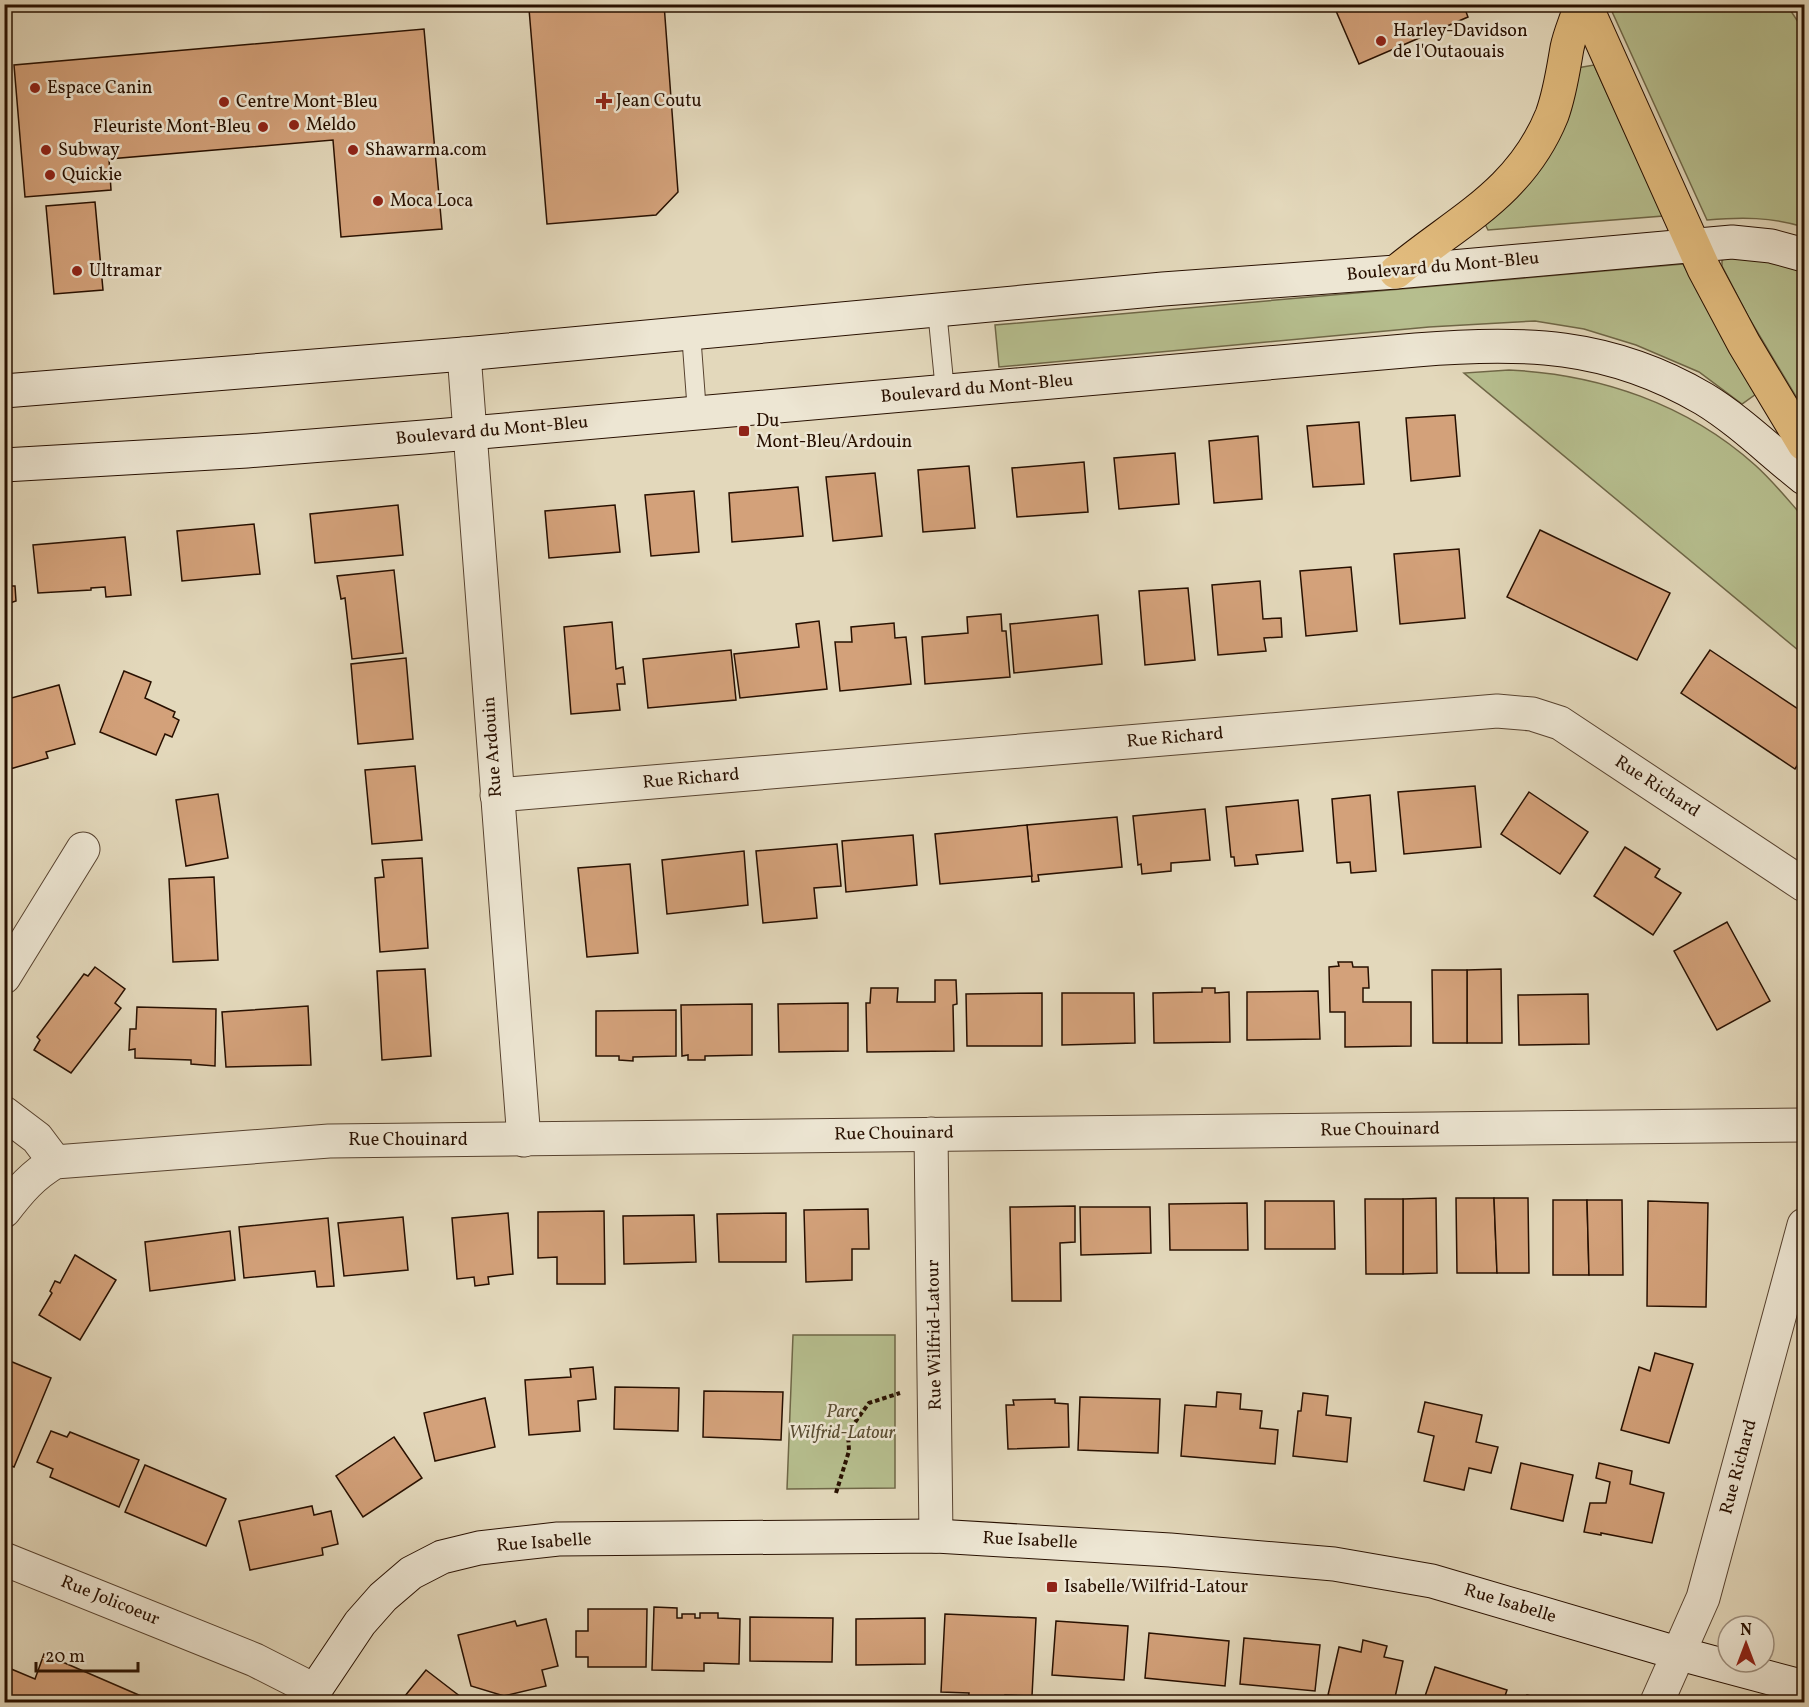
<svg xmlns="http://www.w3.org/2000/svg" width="1809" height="1707" viewBox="0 0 1809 1707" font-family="Vollkorn,serif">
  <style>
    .green { fill: #b6be8e; stroke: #6f6747; stroke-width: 1.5 }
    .building { fill: #d3a17a; stroke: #281000; stroke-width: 1.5 }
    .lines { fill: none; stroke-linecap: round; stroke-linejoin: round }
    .lane-casing { stroke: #57422f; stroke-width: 20 }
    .street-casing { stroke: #57422f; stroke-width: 35 }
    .secondary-casing { stroke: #281000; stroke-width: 35 }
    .highway-casing { stroke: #281000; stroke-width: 35 }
    .path { stroke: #281000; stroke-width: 4; stroke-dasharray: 4.5 3; stroke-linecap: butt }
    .lane { stroke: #ede6d3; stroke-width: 18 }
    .street { stroke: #ede6d3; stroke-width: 33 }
    .secondary { stroke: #ede6d3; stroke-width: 33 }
    .highway { stroke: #e2bc7e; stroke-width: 33 }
    .poi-dot { fill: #8f2418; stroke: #ede6d3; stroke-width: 2 }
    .labels { text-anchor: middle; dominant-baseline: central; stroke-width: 5; stroke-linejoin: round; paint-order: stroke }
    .poi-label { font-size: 18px; fill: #281000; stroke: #ede6d3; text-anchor: start }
    .street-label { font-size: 18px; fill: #281000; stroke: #ede6d3 }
    .park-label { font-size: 18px; font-style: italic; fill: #5a4d32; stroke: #ede6d3 }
  </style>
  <rect width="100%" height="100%" fill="#e3d8bb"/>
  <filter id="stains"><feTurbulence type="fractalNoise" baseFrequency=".00333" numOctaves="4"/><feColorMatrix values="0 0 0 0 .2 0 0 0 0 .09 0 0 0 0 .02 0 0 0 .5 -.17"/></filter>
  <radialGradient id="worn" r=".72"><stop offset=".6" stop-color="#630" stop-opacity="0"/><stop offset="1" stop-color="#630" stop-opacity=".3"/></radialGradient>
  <g class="green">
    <path d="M1609 5H1787L1804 31V227C1771 217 1742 217 1707 220Z"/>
    <path d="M1594 65 1663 216 1488 230 1485 224 1577 68Z"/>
    <path d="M1727 258C1754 257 1779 262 1804 272V410L1749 318 1722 266V260Z"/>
    <path d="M1683 264 1756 394 1742 404 1699 372 1636 345 1584 329 1535 321 1429 327 999 367 995 325Z"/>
    <path d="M1509 370C1599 374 1687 404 1755 465 1773 481 1788 500 1804 518V655L1464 373Z"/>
    <path d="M793 1335H895V1488L787 1489Z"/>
  </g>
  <g class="building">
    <path d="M529 4H585L529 9Z"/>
    <path d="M585 4H664L678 192 656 215 547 224 529 9Z"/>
    <path d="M1333 4H1463L1468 17 1359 64Z"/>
    <path d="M424 29 442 229 341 237 333 140 109 159 111 190 25 197 14 65Z"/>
    <path d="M95 202 103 290 54 294 46 206Z"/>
    <path d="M1455 415 1460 476 1411 481 1406 418Z"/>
    <path d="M1359 422 1364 484 1313 487 1307 426Z"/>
    <path d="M1258 436 1262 499 1214 503 1209 441Z"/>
    <path d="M1175 453 1179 504 1119 509 1114 458Z"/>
    <path d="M1084 462 1088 512 1017 517 1012 468Z"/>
    <path d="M969 466 975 528 923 532 918 470Z"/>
    <path d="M875 473 882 536 833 541 826 477Z"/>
    <path d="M798 487 803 536 732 542 729 493Z"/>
    <path d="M694 491 699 552 651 556 645 495Z"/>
    <path d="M398 505 403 555 315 563 310 514Z"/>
    <path d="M615 505 620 552 549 558 545 511Z"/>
    <path d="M254 524 260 574 182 581 177 531Z"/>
    <path d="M1540 530 1670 593 1637 660 1507 597Z"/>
    <path d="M125 537 131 595 106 597 105 587 91 588V590L38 593 33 545Z"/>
    <path d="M1459 549 1465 618 1400 624 1394 554Z"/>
    <path d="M4 562 6 586H15L16 601 4 605Z"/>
    <path d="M1351 567 1357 631 1306 636 1300 571Z"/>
    <path d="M394 570 403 653 352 659 345 598 341 599 337 576Z"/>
    <path d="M1260 581 1263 619 1281 618 1282 637 1264 638 1266 651 1218 655 1212 585Z"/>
    <path d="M1188 588 1195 660 1145 665 1139 591Z"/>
    <path d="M1001 614 1002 631H1006L1010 677 925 684 922 637 968 633 967 617Z"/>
    <path d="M1098 615 1102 664 1014 673 1010 624Z"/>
    <path d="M819 621 827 689 740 698 734 654 799 647 796 624Z"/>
    <path d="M612 622 616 669 623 667 625 684H617L620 710 571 714 564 627Z"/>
    <path d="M894 623 895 638 906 637 911 684 840 691 835 642H852L851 627Z"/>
    <path d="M731 650 736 700 648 708 643 659Z"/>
    <path d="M1710 650 1804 713V755L1795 769 1681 693Z"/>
    <path d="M406 658 413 739 358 744 351 664Z"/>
    <path d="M124 671 151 682 145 698 175 712 173 717 179 720 172 737 165 734 156 755 100 732Z"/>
    <path d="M59 685 75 744 46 752 48 758 10 769 4 744V700Z"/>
    <path d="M415 766 422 840 372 844 365 770Z"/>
    <path d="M1475 786 1481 847 1404 854 1398 792Z"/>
    <path d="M1529 792 1588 832 1560 874 1501 834Z"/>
    <path d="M218 794 228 858 186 866 176 800Z"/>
    <path d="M1370 795 1376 871 1351 873 1350 862 1337 863 1332 799Z"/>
    <path d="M1298 800 1303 851 1256 855 1258 864 1235 866 1234 857H1231L1226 807Z"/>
    <path d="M1205 809 1210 860 1171 863V871L1142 874 1141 864 1138 865 1133 816Z"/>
    <path d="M1117 817 1122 867 1038 875 1039 881 1032 882 1027 825Z"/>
    <path d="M1027 825 1032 876 940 884 935 834Z"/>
    <path d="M913 835 917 885 846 892 842 841Z"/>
    <path d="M837 844 841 886 814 888 817 918 763 923 756 851Z"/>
    <path d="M1625 847 1660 869 1655 877 1681 893 1653 935 1594 896Z"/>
    <path d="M744 851 748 905 667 914 662 860Z"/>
    <path d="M422 858 428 948 380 952 375 878 384 877 382 860Z"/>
    <path d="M630 864 638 953 587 957 578 868Z"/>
    <path d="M214 877 218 960 173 962 169 879Z"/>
    <path d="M1727 922 1770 1001 1717 1030 1674 951Z"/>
    <path d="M1338 962H1352L1353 967H1368L1369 988H1363V1002H1411V1046L1345 1047V1012H1330L1329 967 1339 966Z"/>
    <path d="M95 967 125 989 115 1003 121 1008 71 1073 34 1050 40 1040 37 1037 84 974 88 976Z"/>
    <path d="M425 969 431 1056 382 1060 377 971Z"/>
    <path d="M1501 969 1502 1043H1467V970Z"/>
    <path d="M1432 970H1467V1043H1433Z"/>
    <path d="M935 980H956L957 1004 953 1005 954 1051 867 1052 866 1003H870L871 988H898L897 1002H935Z"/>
    <path d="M1202 988H1215V993L1229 992 1230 1042 1154 1043 1153 993 1202 992Z"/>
    <path d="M1318 991 1320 1039 1247 1040V992Z"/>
    <path d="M1042 993V1046H967L966 994Z"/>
    <path d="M1062 993H1134L1135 1043 1062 1045Z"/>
    <path d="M1588 994 1589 1044 1519 1045 1518 995Z"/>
    <path d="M848 1003V1051L779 1052 778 1004Z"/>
    <path d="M752 1004V1055L705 1056V1060H688V1055L682 1056 681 1005Z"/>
    <path d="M308 1006 311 1065 226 1067 222 1012Z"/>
    <path d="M137 1007 216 1009 215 1066 191 1064V1060L135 1058V1049L129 1050 130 1029H136Z"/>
    <path d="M676 1010V1056L633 1057V1061L619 1060V1056H596V1011Z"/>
    <path d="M1436 1198 1437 1273 1403 1274V1199Z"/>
    <path d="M1456 1198H1494L1497 1273H1457Z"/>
    <path d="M1494 1198H1528L1529 1273H1497Z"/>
    <path d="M1365 1199H1403V1274H1366Z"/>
    <path d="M1553 1200H1587L1589 1275H1553Z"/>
    <path d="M1587 1200H1622L1623 1275H1589Z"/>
    <path d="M1265 1201H1334L1335 1249H1265Z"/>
    <path d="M1648 1201 1708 1203 1706 1307 1647 1306Z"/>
    <path d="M1247 1203 1248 1250H1170L1169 1204Z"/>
    <path d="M1075 1206V1242L1060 1243 1061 1301H1012L1010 1207Z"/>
    <path d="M1080 1207H1150L1151 1253 1081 1255Z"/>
    <path d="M868 1209 869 1249H852V1280L806 1282 804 1210Z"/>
    <path d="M604 1211 605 1284H557V1257L538 1258V1212Z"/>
    <path d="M508 1213 513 1274 488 1277 489 1284 475 1286 474 1277 457 1279 452 1218Z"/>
    <path d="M786 1213V1262H719L717 1214Z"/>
    <path d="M694 1215 696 1262 624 1264 623 1216Z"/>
    <path d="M403 1217 408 1270 344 1276 338 1223Z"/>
    <path d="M328 1218 334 1286 317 1287 315 1271 244 1278 239 1227Z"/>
    <path d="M230 1231 235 1280 150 1291 145 1242Z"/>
    <path d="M75 1255 116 1280 80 1340 39 1315 52 1293 50 1291 55 1281 60 1283Z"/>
    <path d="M1655 1353 1693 1364 1669 1443 1621 1430 1639 1367 1650 1371Z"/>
    <path d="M5 1359 51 1378 14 1467 4 1463Z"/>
    <path d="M593 1367 596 1399 578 1401 580 1431 529 1435 525 1380 571 1377 570 1369Z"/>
    <path d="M615 1387 679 1388 678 1431 614 1429Z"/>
    <path d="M704 1391 783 1392 781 1440 703 1437Z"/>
    <path d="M1217 1392 1241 1394 1240 1409 1262 1411 1260 1428 1278 1430 1275 1464 1181 1456 1185 1405 1216 1407Z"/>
    <path d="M1303 1393 1328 1396 1326 1415 1351 1418 1347 1462 1293 1456 1298 1411H1301Z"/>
    <path d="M1080 1397 1160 1399 1158 1453 1078 1450Z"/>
    <path d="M485 1398 495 1447 435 1461 424 1413Z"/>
    <path d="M1055 1399V1403L1068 1404 1069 1447 1008 1449 1006 1405H1014L1013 1400Z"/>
    <path d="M1425 1402 1482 1415 1476 1442 1498 1447 1491 1473 1469 1468 1464 1490 1424 1481 1434 1436 1418 1432Z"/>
    <path d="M51 1431 67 1437 70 1432 139 1460 119 1507 50 1477 53 1469 37 1462Z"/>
    <path d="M394 1437 422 1478 363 1517 336 1476Z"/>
    <path d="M1521 1463 1573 1475 1563 1521 1511 1509Z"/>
    <path d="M1599 1463 1632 1471 1630 1484 1664 1493 1652 1543 1601 1533V1535L1584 1532 1590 1503H1606L1610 1482 1596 1478Z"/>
    <path d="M145 1465 226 1499 206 1546 125 1512Z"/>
    <path d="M312 1506 314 1515 331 1511 338 1544 322 1548 323 1555 250 1570 239 1521Z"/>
    <path d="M654 1607 677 1608V1618H682V1614H695V1618H700V1613H718V1618L740 1619 739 1664 704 1663V1671L652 1670Z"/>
    <path d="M588 1609H647L646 1667H588V1657H576V1631H588Z"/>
    <path d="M945 1614 1036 1618 1032 1696 1005 1695V1702H968L969 1693 941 1692Z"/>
    <path d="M750 1617 833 1618 832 1662 750 1661Z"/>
    <path d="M925 1618V1664L856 1665V1619Z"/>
    <path d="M546 1619 558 1666 542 1670 546 1686 504 1696 471 1686 458 1635 515 1621 517 1626Z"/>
    <path d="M1056 1621 1128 1626 1124 1680 1052 1675Z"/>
    <path d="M1149 1633 1229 1641 1225 1686 1145 1678Z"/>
    <path d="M1244 1638 1320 1645 1315 1691 1240 1684Z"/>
    <path d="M1363 1640 1387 1646 1384 1657 1403 1661 1394 1702H1332L1333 1696 1328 1695 1339 1647 1361 1652Z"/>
    <path d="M44 1654 148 1699 147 1702H4V1666L35 1679Z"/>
    <path d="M1435 1667 1507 1690 1503 1702H1423Z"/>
    <path d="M426 1670 461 1697 456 1702H400Z"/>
    <path d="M1527 1695 1555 1702H1525Z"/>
  </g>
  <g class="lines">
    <g class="lane-casing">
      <g id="lane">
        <path d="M937 310 945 391"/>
        <path d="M691 333 697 413"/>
      </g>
    </g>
    <g class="street-casing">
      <g id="street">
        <path d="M464 354 524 1140"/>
        <path d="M497 795 1497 711 1532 714 1560 723 1804 885"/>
        <path d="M4 977 83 849"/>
        <path d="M4 1113 37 1138 55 1162"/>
        <path d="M931 1134 936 1536"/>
        <path d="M4 1211C20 1190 33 1175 55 1162L329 1141 1804 1125"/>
        <path d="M4 1559 255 1660 314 1690"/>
        <path d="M1657 1702 1703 1598 1804 1225"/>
      </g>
    </g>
    <g class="secondary-casing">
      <g id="secondary">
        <path d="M4 391 464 354 1163 289 1396 272 1732 242 1771 246 1804 255"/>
        <path d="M4 465 247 451 424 437 1416 350C1522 341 1609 343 1704 399 1740 421 1771 452 1804 478"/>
        <path d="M307 1702 360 1623 383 1597 411 1573 442 1557 479 1548 558 1539 936 1536 1170 1550 1334 1564 1432 1581 1677 1653 1804 1687"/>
      </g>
    </g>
    <g class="highway-casing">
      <g id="highway">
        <path d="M1585 4 1704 269 1744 344 1804 444"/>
        <path d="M1396 272C1457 221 1520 194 1552 115 1560 93 1563 71 1567 48 1570 33 1577 19 1581 4"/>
      </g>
    </g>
    <path class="path" d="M836 1493 849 1451 848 1433 858 1418 869 1403 900 1393"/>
    <use href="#lane" class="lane"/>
    <use href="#street" class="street"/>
    <use href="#secondary" class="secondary"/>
    <use href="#highway" class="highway"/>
  </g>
  <g class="poi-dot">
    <circle cx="1381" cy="41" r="6"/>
    <circle cx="35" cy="88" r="6"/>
    <path d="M601 92h6v6h6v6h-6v6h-6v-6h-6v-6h6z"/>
    <circle cx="224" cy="102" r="6"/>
    <circle cx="294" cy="125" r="6"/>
    <circle cx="263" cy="127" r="6"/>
    <circle cx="46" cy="150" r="6"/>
    <circle cx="353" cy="150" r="6"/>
    <circle cx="50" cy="175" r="6"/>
    <circle cx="378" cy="201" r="6"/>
    <circle cx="77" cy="271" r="6"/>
    <rect x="738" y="425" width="12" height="12" rx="3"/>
    <rect x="1046" y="1581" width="12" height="12" rx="3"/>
  </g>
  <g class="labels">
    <g class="poi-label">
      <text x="1393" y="31">Harley-Davidson<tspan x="1393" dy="21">de l'Outaouais</tspan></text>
      <text x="47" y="88">Espace Canin</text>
      <text x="616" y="101">Jean Coutu</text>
      <text x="236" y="102">Centre Mont-Bleu</text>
      <text x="306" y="125">Meldo</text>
      <text x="251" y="127" text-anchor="end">Fleuriste Mont-Bleu</text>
      <text x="58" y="150">Subway</text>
      <text x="365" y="150">Shawarma.com</text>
      <text x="62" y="175">Quickie</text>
      <text x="390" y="201">Moca Loca</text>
      <text x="89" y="271">Ultramar</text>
      <text x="756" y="421">Du<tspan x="756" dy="21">Mont-Bleu/Ardouin</tspan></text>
      <text x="1064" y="1587">Isabelle/Wilfrid-Latour</text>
    </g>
    <g class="street-label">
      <text transform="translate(1443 267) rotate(-5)">Boulevard du Mont-Bleu</text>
      <text transform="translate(977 389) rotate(-5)">Boulevard du Mont-Bleu</text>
      <text transform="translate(492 431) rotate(-5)">Boulevard du Mont-Bleu</text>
      <text transform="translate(1175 738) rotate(-5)">Rue Richard</text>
      <text transform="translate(493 747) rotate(-94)">Rue Ardouin</text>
      <text transform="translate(691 779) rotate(-5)">Rue Richard</text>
      <text transform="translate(1657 787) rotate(33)">Rue Richard</text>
      <text transform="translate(1380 1130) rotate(-1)">Rue Chouinard</text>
      <text transform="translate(894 1134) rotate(-1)">Rue Chouinard</text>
      <text x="408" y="1140">Rue Chouinard</text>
      <text transform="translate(935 1335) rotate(-91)">Rue Wilfrid-Latour</text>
      <text transform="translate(1739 1467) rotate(-75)">Rue Richard</text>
      <text transform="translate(1030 1541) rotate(3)">Rue Isabelle</text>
      <text transform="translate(544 1543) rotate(-4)">Rue Isabelle</text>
      <text transform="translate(110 1601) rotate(22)">Rue Jolicoeur</text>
      <text transform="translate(1510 1604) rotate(17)">Rue Isabelle</text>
    </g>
    <g class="park-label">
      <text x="842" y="1412">Parc<tspan x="842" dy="21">Wilfrid-Latour</tspan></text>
    </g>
  </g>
  <rect width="1809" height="1707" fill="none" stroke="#e3d8bb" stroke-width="24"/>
  <rect x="6" y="6" width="1797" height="1695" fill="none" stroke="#281000" stroke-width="3"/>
  <rect x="12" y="12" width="1785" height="1683" fill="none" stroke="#281000" stroke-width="1.5"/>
  <g transform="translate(1746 1644)"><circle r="28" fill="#ede6d3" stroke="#9e907f" stroke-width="1.5"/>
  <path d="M0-4.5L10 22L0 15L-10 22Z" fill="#8f2418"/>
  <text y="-9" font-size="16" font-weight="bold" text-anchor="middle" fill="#281000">N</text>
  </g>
  <path d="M36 1662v9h102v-9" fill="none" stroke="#281000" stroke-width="3"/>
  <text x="45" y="1662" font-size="18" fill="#281000" stroke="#ede6d3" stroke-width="4.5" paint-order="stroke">20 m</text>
  <rect width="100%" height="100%" filter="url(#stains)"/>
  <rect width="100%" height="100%" fill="url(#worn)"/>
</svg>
